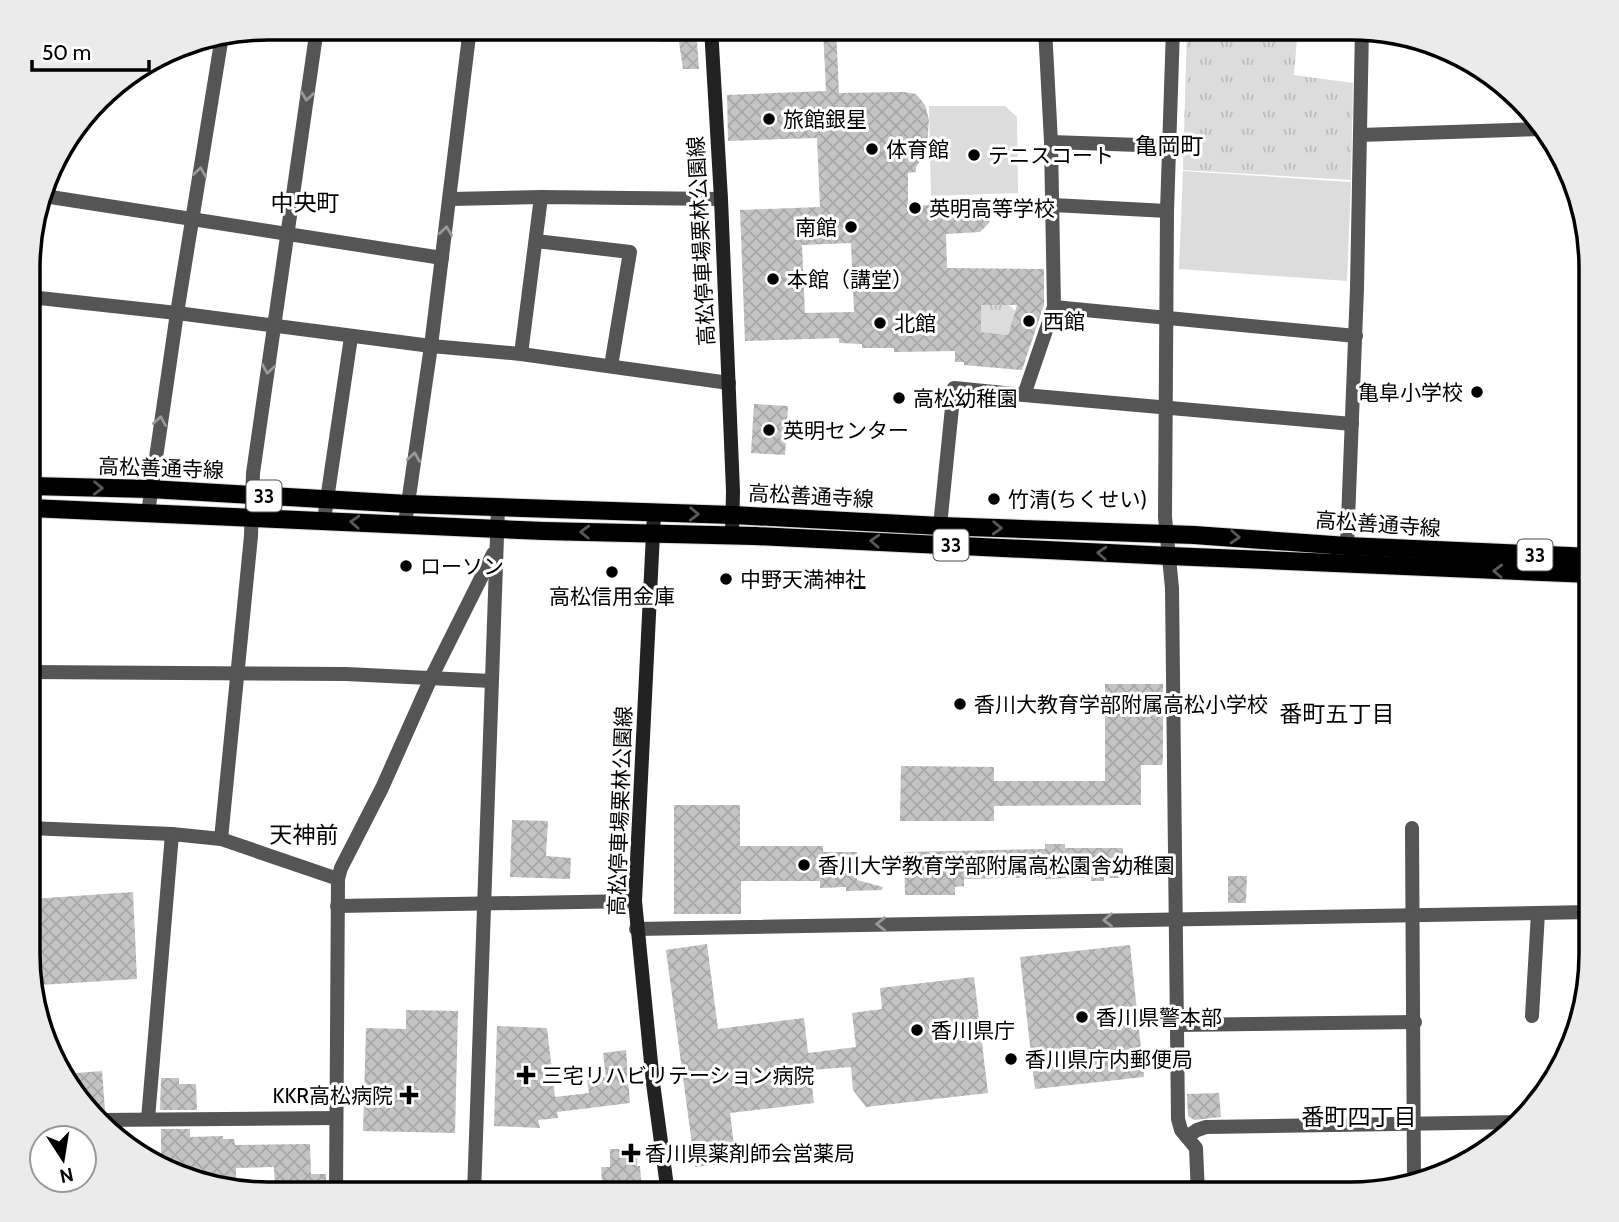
<svg xmlns="http://www.w3.org/2000/svg" width="1619" height="1222" viewBox="0 0 1619 1222" font-family="Cabin,'Noto Sans JP',sans-serif">
  <style>
    .grass { fill: url(#grass-tufts) }
    .pitch { fill: #dcdcdc }
    .building { fill: url(#building-cross-hatch); fill-rule: evenodd }
    .lines { fill: none; stroke-linecap: round; stroke-linejoin: round }
    .primary-casing { stroke: #dbdbdb; stroke-width: 20 }
    .minor { stroke: #555; stroke-width: 14 }
    .tertiary { stroke: #555; stroke-width: 14 }
    .secondary { stroke: #222; stroke-width: 14 }
    .primary { stroke: #000; stroke-width: 18 }
    .oneway { stroke: #999 }
    .oneway2 { stroke: #595959 }
    .poi-dot { fill: #000; stroke: #fff; stroke-width: 2.5 }
    .labels { text-anchor: middle; dominant-baseline: central; stroke-width: 6; stroke-linejoin: round; paint-order: stroke }
    .shield { fill: #fff; stroke: #4c4c4c; stroke-width: 2 }
    .shield-label { font-size: 19px; font-weight: bold; fill: #000 }
    .poi-label { font-size: 21px; fill: #000; stroke: #fff; text-anchor: start }
    .street-label { font-size: 21px; fill: #000; stroke: #fff }
    .neighbourhood-label { font-size: 23px; fill: #000; stroke: #fff }
    .rim { fill: none; stroke: #000; stroke-width: 3.5 }
  </style>
  <defs>
    <pattern id="grass-tufts" width="24" height="20" patternUnits="userSpaceOnUse" patternTransform="scale(1.75)"><rect width="24" height="20" fill="#dcdcdc"/><path d="M3 7l-1-3M5 7V3M7 7l1-3M15 17l-1-3M17 17v-4M19 17l1-3" fill="none" stroke="#bbb"/></pattern>
    <pattern id="building-cross-hatch" width="8" height="8" patternUnits="userSpaceOnUse" patternTransform="scale(1.75)"><rect width="8" height="8" fill="#c4c4c4"/><path d="M0 0l8 8M0 8l8-8" fill="none" stroke="#a7a7a7"/></pattern>
  </defs>
  <rect width="100%" height="100%" fill="#fff"/>
  <g class="grass">
    <path d="M1187 28H1298L1294 75 1353 83 1351 180 1183 170Z"/>
    <path d="M981 305H1009L1015 311 1008 335 981 332Z"/>
  </g>
  <g class="pitch">
    <path d="M929 106H1005L1017 117 1018 193 931 196Z"/>
    <path d="M1183 171 1351 182 1347 281 1179 269Z"/>
  </g>
  <g class="building">
    <path d="M656 28H696L699 69H683L679 42H659Z"/>
    <path d="M823 28H836L839 93 904 92 916 94 925 105 929 120 927 145 923 157 916 167V172L908 173V206L979 203 989 213 990 222 980 232 946 234 947 268 1044 269V305L1022 370 964 365V362H955V351L894 352V348H862V344L839 343V338L745 341 740 210 820 207 817 138 728 141 727 95 826 91ZM851 243 854 312 805 313 802 245ZM981 305H1017L1008 335 981 332Z"/>
    <path d="M754 404 788 406 785 455 751 453Z"/>
    <path d="M1105 684H1163V760L1162 765H1141V805L994 806V821H900L901 766 994 767V781H1105Z"/>
    <path d="M674 805H740V846H823V852H857V880L883 887 882 890 846 891V887L820 888V881H741V914H674Z"/>
    <path d="M512 820 548 821 546 856 571 858 570 879 510 877Z"/>
    <path d="M1045 844H1065V848H1123V878H1104V881H1091V877L1045 879V877L964 879V886L955 887V895H905L904 852 1045 849Z"/>
    <path d="M1228 876H1247L1246 903H1228Z"/>
    <path d="M133 892 137 979 39 985 32 899Z"/>
    <path d="M707 944 718 1029 804 1018 808 1053 856 1047 852 1013 882 1009 880 988 974 977 988 1093 866 1107 853 1090 851 1067 810 1070 814 1103 730 1113 736 1162 695 1167 666 950Z"/>
    <path d="M1130 945 1144 1077 1035 1089 1020 957Z"/>
    <path d="M406 1010 458 1011 455 1133 363 1131 366 1028 406 1029Z"/>
    <path d="M497 1026 547 1028 555 1097 589 1093 587 1079 606 1077 603 1053 626 1050 630 1103 557 1112 558 1118 538 1120 540 1128 494 1126Z"/>
    <path d="M102 1071 105 1110 93 1112 64 1074Z"/>
    <path d="M161 1078H179V1084H196L197 1110H160Z"/>
    <path d="M283 1087H303L304 1104H283Z"/>
    <path d="M1219 1093 1221 1117 1194 1120 1188 1116 1187 1094Z"/>
    <path d="M161 1129H190V1137L223 1136V1139H234L235 1145 310 1144 311 1174H326V1194H275L274 1167 236 1168V1190L192 1179V1167L161 1166Z"/>
    <path d="M610 1149H638L637 1166H640L642 1194H603L601 1167H610Z"/>
  </g>
  <g class="lines">
    <g class="primary-casing">
      <g id="primary">
        <path d="M30 486 150 489 407 504 733 515 940 526 1194 535 1347 546 1591 557"/>
        <path d="M30 508 544 531 755 536 1170 556 1591 574"/>
      </g>
    </g>
    <g class="minor">
      <path d="M1360 135 1541 129"/>
      <path d="M1051 142 1169 146"/>
      <path d="M44 196 442 258"/>
      <path d="M450 199 541 197 721 199"/>
      <path d="M1053 205 1167 211"/>
      <path d="M536 241 630 252 611 366"/>
      <path d="M30 297 177 313 431 346 521 354 729 383"/>
      <path d="M1054 307 1356 336"/>
      <path d="M521 354 541 197"/>
      <path d="M1024 395 1352 424"/>
      <path d="M148 513 177 313 222 36"/>
      <path d="M324 520 351 337"/>
      <path d="M405 524 431 346 470 28"/>
      <path d="M940 526 954 388 1024 395 1054 307 1051 142 1045 28"/>
      <path d="M1347 546 1357 288 1362 28"/>
      <path d="M29 672 346 674 491 681"/>
      <path d="M29 828 172 834 221 839 338 879"/>
      <path d="M1412 828 1414 1179"/>
      <path d="M221 839 251 536 253 473 317 28"/>
      <path d="M337 906 635 901"/>
      <path d="M636 929 1590 912"/>
      <path d="M1532 1016 1538 913"/>
      <path d="M1178 1025 1415 1022"/>
      <path d="M148 1119 172 834"/>
      <path d="M99 1120 335 1118"/>
      <path d="M1187 1137 1197 1130 1206 1127 1519 1122"/>
      <path d="M336 1194 338 879 341 868 382 788 431 678 493 554"/>
      <path d="M474 1194 498 508"/>
    </g>
    <path class="tertiary" d="M1173 28 1167 211 1165 517 1172 588 1178 1119 1181 1130 1196 1148 1198 1194"/>
    <g class="secondary">
      <path d="M711 28 721 199 733 491 732 535"/>
      <path d="M654 513 635 901 653 1083 668 1194"/>
    </g>
    <use href="#primary" class="primary"/>
  </g>
  <defs><path id="oneway-chevron" d="M-2-3.5L2.5 0L-2 3.5" fill="none" stroke-width="1.6" stroke-linecap="round" stroke-linejoin="round" transform="scale(1.75)"/></defs>
  <g class="oneway">
    <use href="#oneway-chevron" transform="translate(307 96) rotate(98)"/>
    <use href="#oneway-chevron" transform="translate(200 172) rotate(-81)"/>
    <use href="#oneway-chevron" transform="translate(446 231) rotate(-82)"/>
    <use href="#oneway-chevron" transform="translate(268 369) rotate(99)"/>
    <use href="#oneway-chevron" transform="translate(160 421) rotate(-81)"/>
    <use href="#oneway-chevron" transform="translate(414 457) rotate(-81)"/>
    <use href="#oneway-chevron" transform="translate(1108 920) rotate(179)"/>
    <use href="#oneway-chevron" transform="translate(881 924) rotate(179)"/>
  </g>
  <g class="oneway2">
    <use href="#oneway-chevron" transform="translate(98 488) rotate(1)"/>
    <use href="#oneway-chevron" transform="translate(694 514) rotate(1)"/>
    <use href="#oneway-chevron" transform="translate(355 522) rotate(-177)"/>
    <use href="#oneway-chevron" transform="translate(997 528) rotate(2)"/>
    <use href="#oneway-chevron" transform="translate(585 532) rotate(-178)"/>
    <use href="#oneway-chevron" transform="translate(1235 537) rotate(3)"/>
    <use href="#oneway-chevron" transform="translate(875 541) rotate(-177)"/>
    <use href="#oneway-chevron" transform="translate(1102 553) rotate(-177)"/>
    <use href="#oneway-chevron" transform="translate(1498 571) rotate(-178)"/>
  </g>
  <g class="poi-dot">
    <circle cx="769" cy="119" r="7"/>
    <circle cx="872" cy="149" r="7"/>
    <circle cx="974" cy="155" r="7"/>
    <circle cx="915" cy="208" r="7"/>
    <circle cx="851" cy="227" r="7"/>
    <circle cx="773" cy="279" r="7"/>
    <circle cx="1029" cy="321" r="7"/>
    <circle cx="880" cy="323" r="7"/>
    <circle cx="1477" cy="392" r="7"/>
    <circle cx="899" cy="398" r="7"/>
    <circle cx="769" cy="430" r="7"/>
    <circle cx="994" cy="499" r="7"/>
    <circle cx="406" cy="566" r="7"/>
    <circle cx="612" cy="572" r="7"/>
    <circle cx="726" cy="579" r="7"/>
    <circle cx="960" cy="704" r="7"/>
    <circle cx="804" cy="865" r="7"/>
    <circle cx="1082" cy="1017" r="7"/>
    <circle cx="917" cy="1030" r="7"/>
    <circle cx="1011" cy="1059" r="7"/>
    <path d="M522.5 1064.5h7v7h7v7h-7v7h-7v-7h-7v-7h7z"/>
    <path d="M405.5 1084.5h7v7h7v7h-7v7h-7v-7h-7v-7h7z"/>
    <path d="M627.5 1142.5h7v7h7v7h-7v7h-7v-7h-7v-7h7z"/>
  </g>
  <g class="labels">
    <g class="shield">
      <rect x="246.5" y="480.5" width="35" height="31" rx="5"/>
      <rect x="933.5" y="529.5" width="35" height="31" rx="5"/>
      <rect x="1517.5" y="539.5" width="35" height="31" rx="5"/>
    </g>
    <g class="shield-label">
      <text x="264" y="496">33</text>
      <text x="951" y="545">33</text>
      <text x="1535" y="555">33</text>
    </g>
    <g class="poi-label">
      <text x="783" y="119">旅館銀星</text>
      <text x="886" y="149">体育館</text>
      <text x="988" y="155">テニスコート</text>
      <text x="929" y="208">英明高等学校</text>
      <text x="837" y="227" text-anchor="end">南館</text>
      <text x="787" y="279">本館（講堂）</text>
      <text x="1043" y="321">西館</text>
      <text x="894" y="323">北館</text>
      <text x="1463" y="392" text-anchor="end">亀阜小学校</text>
      <text x="913" y="398">高松幼稚園</text>
      <text x="783" y="430">英明センター</text>
      <text x="1008" y="499">竹清(ちくせい)</text>
      <text x="420" y="566">ローソン</text>
      <text x="740" y="579">中野天満神社</text>
      <text x="612" y="596" text-anchor="middle">高松信用金庫</text>
      <text x="974" y="704">香川大教育学部附属高松小学校</text>
      <text x="818" y="865">香川大学教育学部附属高松園舎幼稚園</text>
      <text x="1096" y="1017">香川県警本部</text>
      <text x="931" y="1030">香川県庁</text>
      <text x="1025" y="1059">香川県庁内郵便局</text>
      <text x="542" y="1075">三宅リハビリテーション病院</text>
      <text x="393" y="1095" text-anchor="end">KKR高松病院</text>
      <text x="645" y="1153">香川県薬剤師会営薬局</text>
    </g>
    <g class="street-label">
      <text transform="translate(701 241) rotate(-93)">高松停車場栗林公園線</text>
      <text transform="translate(161 468) rotate(2)">高松善通寺線</text>
      <text transform="translate(811 496) rotate(3)">高松善通寺線</text>
      <text transform="translate(1378 524) rotate(4)">高松善通寺線</text>
      <text transform="translate(620 811) rotate(-88)">高松停車場栗林公園線</text>
    </g>
    <g class="neighbourhood-label">
      <text x="1169" y="146">亀岡町</text>
      <text x="305" y="203">中央町</text>
      <text x="1337" y="714">番町五丁目</text>
      <text x="304" y="835">天神前</text>
      <text x="1359" y="1117">番町四丁目</text>
    </g>
  </g>
  <path d="M0 0H1619V1222H0ZM268 40H1351A228 228 0 0 1 1579 268V954A228 228 0 0 1 1351 1182H268A228 228 0 0 1 40 954V268A228 228 0 0 1 268 40Z" fill="#ebebeb" fill-rule="evenodd"/>
  <path class="rim" d="M268 40H1351A228 228 0 0 1 1579 268V954A228 228 0 0 1 1351 1182H268A228 228 0 0 1 40 954V268A228 228 0 0 1 268 40Z"/>
  <g transform="translate(63 1159) rotate(168)"><circle r="33" fill="#ffffff" stroke="#999999" stroke-width="2"/>
  <path d="M0-5L12 26L0 18L-12 26Z" fill="#000000"/>
  <text y="-10" font-size="19" font-weight="bold" text-anchor="middle" fill="#000000">N</text>
  </g>
  <path d="M32 60v10h117v-10" fill="none" stroke="#000000" stroke-width="3.5"/>
  <text x="42" y="60" font-size="21" fill="#000000" stroke="#ffffff" stroke-width="5" paint-order="stroke">50 m</text>
</svg>
